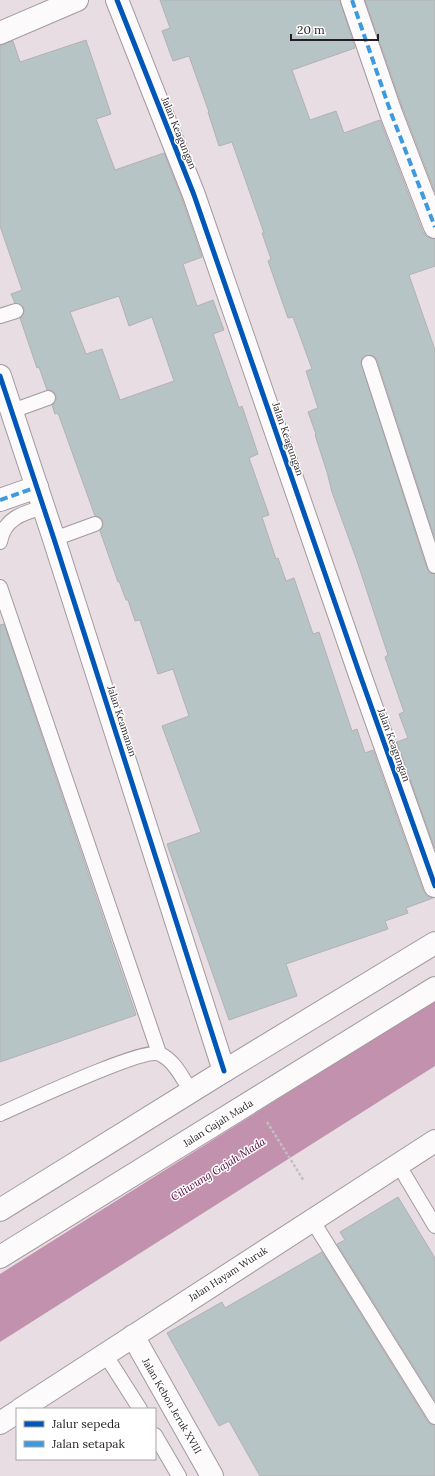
<svg xmlns="http://www.w3.org/2000/svg" width="435" height="1476" viewBox="0 0 435 1476" font-family="Lora,serif">
  <style>
    .water { fill: #c291ae }
    .building { fill: #b6c4c5; stroke: #b2b1b3; fill-rule: evenodd }
    .lines { fill: none; stroke-linecap: round; stroke-linejoin: round }
    .lane-casing { stroke: #a29a9e; stroke-width: 16 }
    .street-casing { stroke: #a29a9e; stroke-width: 24 }
    .secondary-casing { stroke: #a29a9e; stroke-width: 24 }
    .primary-casing { stroke: #a29a9e; stroke-width: 24 }
    .path { stroke: #c2bfc1; stroke-width: 2.5; stroke-dasharray: 3 2; stroke-linecap: butt }
    .lane { stroke: #fcfafb; stroke-width: 14 }
    .street { stroke: #fcfafb; stroke-width: 22 }
    .secondary { stroke: #fcfafb; stroke-width: 22 }
    .primary { stroke: #fcfafb; stroke-width: 22 }
    .quiet { stroke: #3c9be0; stroke-width: 4; stroke-dasharray: 8 4; stroke-linecap: butt }
    .cycleway-casing { stroke: #fff; stroke-width: 8 }
    .cycleway { stroke: #0057b8; stroke-width: 5 }
    .labels { text-anchor: middle; dominant-baseline: central; stroke-width: 3; stroke-linejoin: round; paint-order: stroke }
    .street-label { font-size: 10px; fill: #241d21; stroke: #fff }
    .water-label { font-size: 11px; font-style: italic; fill: #52003b; stroke: #fff }
  </style>
  <rect width="100%" height="100%" fill="#e8dde3"/>
  <path class="water" d="M435 1000V1066L0 1342V1274Z"/>
  <g class="building">
    <path d="M160 0H340L355 48 292 70 310 120 336 111 344 133 380 120 423 232 427 237 435 239V266L409 275 435 350V539L377 360 374 356 367 355 363 357 361 362 427 569 430 573 435 574V849L397 742 408 738 399 714 404 712 385 657 388 655 357 561 332 492 327 472 315 435 316 434 308 412 318 408 306 371 312 369 293 317 288 318 268 261 271 259 262 233H264L232 142 219 146 208 112H209L189 56 173 61 162 31 170 28Z"/>
    <path d="M365 0H435V192L403 109Z"/>
    <path d="M86 40 111 114 96 119 115 170 164 153 182 199 202 257 183 264 197 306 213 300 224 330 213 334 239 408 242 406 258 454 249 458 269 515 262 517 276 559 278 558 286 581 294 578 313 634 319 632 352 731 357 729 365 753 373 750 423 890 427 896 433 898 406 908 408 913 385 921 388 929 286 964 297 996 229 1020 167 844 201 832 162 726 189 716 173 669 158 674 140 620 135 621 128 600H126L119 581 118 582 100 531 103 526V521L100 517 95 516 58 413 55 414 52 405 56 400V395L53 391 47 390 39 367 37 368 20 318 24 313V308L21 305 15 303 11 294 22 290 0 226V45L13 41 20 62ZM119 296 129 326 152 317 174 381 120 400 102 349 86 354 70 312Z"/>
    <path d="M4 624 136 1015 0 1062V625Z"/>
    <path d="M398 1197 435 1258V1401L337 1244 345 1240 340 1232Z"/>
    <path d="M322 1252 428 1422 431 1424 435 1425V1476H260L229 1421 219 1426 167 1333 222 1302 225 1308Z"/>
  </g>
  <g class="lines">
    <g class="lane-casing">
      <g id="lane">
        <path d="M0 316 16 311"/>
        <path d="M369 363 435 566"/>
        <path d="M12 411 48 398"/>
        <path d="M54 539 95 524"/>
        <path d="M0 542C4 518 23 513 44 507"/>
        <path d="M0 587 159 1053"/>
        <path d="M0 1114C23 1104 144 1047 160 1054 175 1061 182 1078 191 1091"/>
        <path d="M398 1164 435 1226"/>
        <path d="M312 1220 435 1417"/>
        <path d="M105 1354 140 1409"/>
        <path d="M155 1435 179 1476"/>
      </g>
    </g>
    <g class="street-casing">
      <g id="street">
        <path d="M117 0 194 195 360 675 435 886"/>
        <path d="M352 0 391 113 435 227"/>
        <path d="M0 33 77 0"/>
        <path d="M0 500 37 487"/>
        <path d="M133 1336 212 1476"/>
      </g>
    </g>
    <g class="secondary-casing">
      <path id="secondary" d="M0 376 54 539 224 1071"/>
    </g>
    <g class="primary-casing">
      <g id="primary">
        <path d="M0 1210 224 1071 435 943"/>
        <path d="M0 1257 435 988"/>
        <path d="M21 1409 435 1141"/>
        <path d="M0 1423 17 1412"/>
      </g>
    </g>
    <path class="path" d="M267 1122 304 1181"/>
    <use href="#lane" class="lane"/>
    <use href="#street" class="street"/>
    <use href="#secondary" class="secondary"/>
    <use href="#primary" class="primary"/>
    <g class="quiet">
      <path d="M352 0 391 113 435 227"/>
      <path d="M0 500 37 487"/>
    </g>
    <g class="cycleway-casing">
      <g id="cycleway">
        <path d="M117 0 194 195 360 675 435 886"/>
        <path d="M0 376 54 539 224 1071"/>
      </g>
    </g>
    <use href="#cycleway" class="cycleway"/>
  </g>
  <g class="labels">
    <g class="street-label">
      <text transform="translate(179 133) rotate(68)">Jalan Keagungan</text>
      <text transform="translate(288 439) rotate(71)">Jalan Keagungan</text>
      <text transform="translate(122 721) rotate(72)">Jalan Keamanan</text>
      <text transform="translate(394 745) rotate(70)">Jalan Keagungan</text>
      <text transform="translate(218 1123) rotate(-32)">Jalan Gajah Mada</text>
      <text transform="translate(228 1274) rotate(-33)">Jalan Hayam Wuruk</text>
      <text transform="translate(172 1406) rotate(60)">Jalan Kebon Jeruk XVIII</text>
    </g>
    <g class="water-label">
      <text transform="translate(218 1169) rotate(-32)">Ciliwung Gajah Mada</text>
    </g>
  </g>
  <rect x="16" y="1408" width="140" height="52" fill="#ffffff" stroke="#a7a5a6"/>
  <rect x="24" y="1421" width="20" height="6" fill="#0057b8" stroke="#a7a5a6"/>
  <text x="52" y="1428" font-size="12" fill="#241d21">Jalur sepeda</text>
  <rect x="24" y="1441" width="20" height="6" fill="#3c9be0" stroke="#a7a5a6"/>
  <text x="52" y="1448" font-size="12" fill="#241d21">Jalan setapak</text>
  <path d="M291 34v6h87v-6" fill="none" stroke="#241d21" stroke-width="2"/>
  <text x="297" y="34" font-size="12" fill="#241d21" stroke="#ffffff" stroke-width="3" paint-order="stroke">20 m</text>
</svg>
